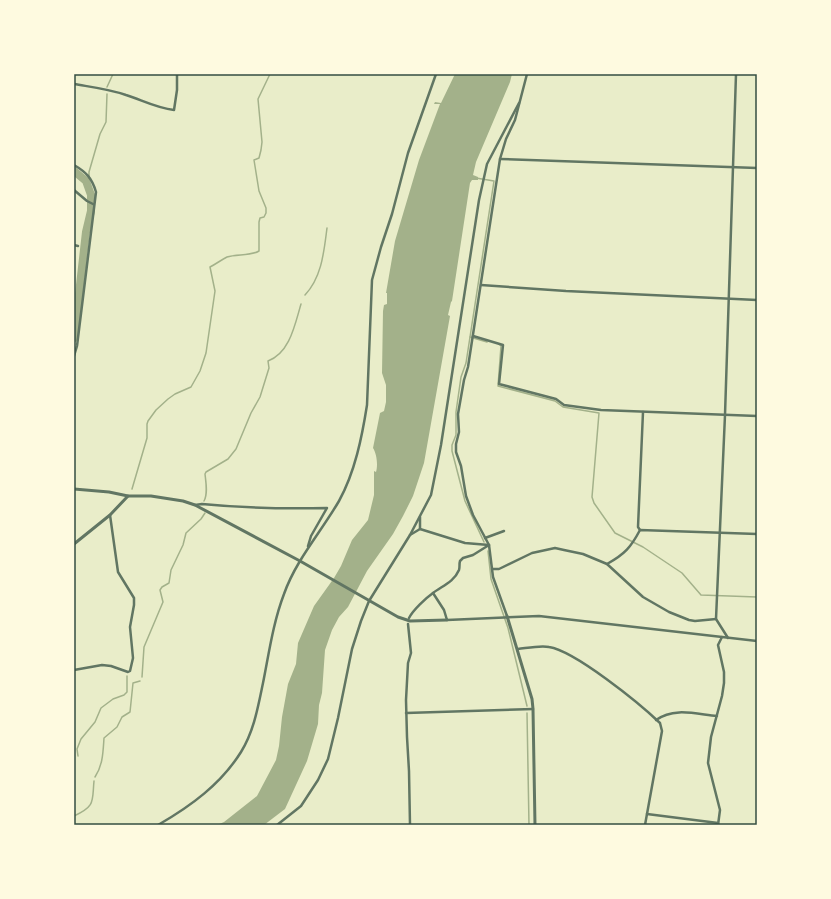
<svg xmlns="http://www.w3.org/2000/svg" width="831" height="899" viewBox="0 0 831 899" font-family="'Sofia Sans Condensed',sans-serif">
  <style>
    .water { fill: #a3b18a }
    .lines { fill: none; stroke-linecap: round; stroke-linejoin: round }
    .stream { stroke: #a3b18a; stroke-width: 1.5 }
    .river { stroke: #a3b18a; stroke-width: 8 }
    .minor { stroke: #617663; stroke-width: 2.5 }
    .tertiary { stroke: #617663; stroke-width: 3 }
    .neatline { fill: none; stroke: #344e41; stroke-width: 1.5 }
  </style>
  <rect width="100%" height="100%" fill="#e9edc9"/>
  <path class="water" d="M455 74H512L510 82 476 162 473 175 478 177V180H472L470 183 452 301 451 302 448 315 450 316 424 463 413 496 403 516 393 534 367 571 348 607 339 617 332 630 325 650 322 693 319 705 318 724 307 761 285 809 264 825H217L224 822 257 796 276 760 279 746 282 717 288 684 296 664 298 643 314 606 334 578 341 566 352 540 368 520 374 495V471L376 472C378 466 377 454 373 448L380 413 384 411 386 402V385L382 373 383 311 384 305 387 304V293H386L395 241 419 160 440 104H434L435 102 441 103Z"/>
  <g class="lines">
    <g class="stream">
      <path d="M107 87 113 74"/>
      <path d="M476 178 494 181 466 363 461 377 456 412V435L452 445V451L465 501 484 542"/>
      <path d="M89 186V172L100 134 106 122 107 94"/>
      <path d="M305 295C322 277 324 251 327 228"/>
      <path d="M470 337 487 342"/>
      <path d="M500 345 501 346 498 386 555 401 563 407 599 413 592 497 594 503 615 533 643 547 682 573 701 595 757 597"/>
      <path d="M132 489 147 438V424L148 421 156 410 168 399 175 394 191 387 200 371 206 353 215 291 210 267C216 264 221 260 227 257 236 254 251 256 259 251V222L260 218 264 217 266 213V208L259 191 254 160 259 158 261 150 262 142 258 99 270 74"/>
      <path d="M204 501C208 494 206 483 205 474L206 472 228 459 236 449 251 413 260 397 269 368 268 361C290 353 295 324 301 304"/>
      <path d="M488 551 491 579 508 628 527 706"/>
      <path d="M142 677 144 647 163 602 160 590 162 587 169 583 171 570 183 545 186 533 201 519 205 513"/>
      <path d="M527 713 529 825"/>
      <path d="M78 756 77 749 81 739 95 722 101 708 113 699 124 695 127 692V676"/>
      <path d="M95 777C103 765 103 752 104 738L117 727 122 717 130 712 133 683 140 681"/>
      <path d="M74 816C96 806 92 801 94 781"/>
    </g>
    <path class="river" d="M74 171 86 181 91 195V211L86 232 74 338"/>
    <g class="minor">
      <path d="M74 84C91 87 109 89 126 95 142 100 156 108 174 110L177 90V74"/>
      <path d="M500 159 757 168"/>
      <path d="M74 165C86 172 92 178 96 192L77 346 74 356"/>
      <path d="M74 190 87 201 93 204"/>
      <path d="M74 245 78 246"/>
      <path d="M481 285 566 291 757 300"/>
      <path d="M473 336 503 345 499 384 556 399 564 405 601 410 757 416"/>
      <path d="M195 505 202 504C243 508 285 509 327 508L311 536 308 546"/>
      <path d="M420 529V517"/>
      <path d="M640 530 638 527 643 412"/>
      <path d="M410 535 420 529 465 543 489 545"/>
      <path d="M485 538 504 531"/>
      <path d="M607 564C625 554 631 547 640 530L757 534"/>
      <path d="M492 569H499L532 553 555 548 564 550 583 554 607 564 643 597 669 612 689 620 695 621 716 619"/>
      <path d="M433 593 444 610 447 620 539 616 757 641"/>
      <path d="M507 616 493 577 489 545 473 515 466 496 461 466 456 452V444L459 432 458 414 464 380 468 367 500 159 506 139 515 120 527 74"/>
      <path d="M409 618C413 610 426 598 433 593 442 586 454 582 459 570 460 567 459 564 460 561L463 558 473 555 489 545"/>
      <path d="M408 624 411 653 408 663 406 700 407 737 409 771 410 825"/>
      <path d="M728 638 716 619 725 415 736 74"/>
      <path d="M518 649C527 648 541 645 549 647 575 651 639 703 660 723L662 731 645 825"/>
      <path d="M74 670 102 665 111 666 128 672 130 671 133 658 130 627 134 605V598L118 572 110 515"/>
      <path d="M406 713 533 709"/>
      <path d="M656 720C674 707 696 714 717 716"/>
      <path d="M647 814 718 823"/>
      <path d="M158 825C191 806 221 784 241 752 254 731 258 707 263 683 269 653 273 623 284 594 296 560 321 532 339 501 355 472 362 437 367 405L372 280 381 247 392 214 408 153 436 74"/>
      <path d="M277 825 301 806 318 780 328 759 338 718 352 649 361 621 369 601 410 535 431 495 441 445 479 200 487 164 519 103"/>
      <path d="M718 825 720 810 708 763 711 737 722 696 724 683V672L718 645 722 637"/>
    </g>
    <g class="tertiary">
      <path d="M74 489 109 492 128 496H151L183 501 195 505 300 561 398 617 410 621 447 620"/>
      <path d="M74 544 110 515 128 496"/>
      <path d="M507 616 532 699 533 709 535 825"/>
    </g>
  </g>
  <rect width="831" height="899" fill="none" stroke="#fefae0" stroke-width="150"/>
  <rect x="75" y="75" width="681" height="749" class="neatline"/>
</svg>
